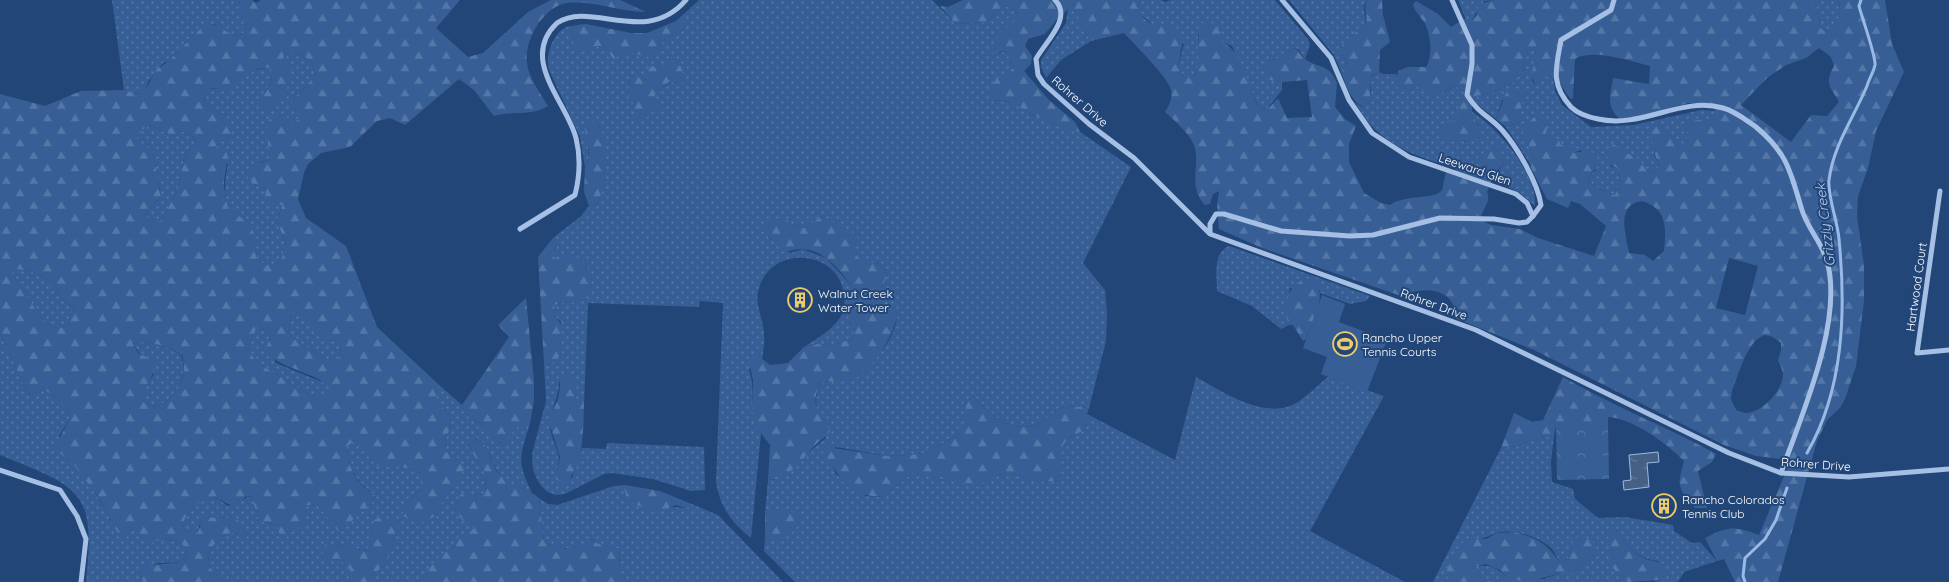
<svg xmlns="http://www.w3.org/2000/svg" width="1949" height="582" viewBox="0 0 1949 582" font-family="Quicksand,sans-serif">
  <style>
    .grass { fill: url(#grass-dots); fill-rule: evenodd }
    .forest { fill: url(#forest-firs); fill-rule: evenodd }
    .park { fill: url(#park-crowns) }
    .pitch { fill: #375f96 }
    .water { fill: url(#water-ripples); stroke: #99bae5 }
    .lines { fill: none; stroke-linecap: round; stroke-linejoin: round }
    .stream { stroke: #99bae5; stroke-width: 3 }
    .street { stroke: #a5c0e4; stroke-width: 5 }
    .labels { text-anchor: middle; dominant-baseline: central; stroke-width: 4; stroke-linejoin: round; paint-order: stroke }
    .street-label { font-size: 12px; fill: #fff; stroke: #234679 }
    .poi-label { font-size: 12px; fill: #fff; stroke: #234679; text-anchor: start }
    .water-label { font-size: 14px; font-style: italic; fill: #b0caec; stroke: #234679 }
  </style>
  <defs>
    <pattern id="grass-dots" width="8" height="8" patternUnits="userSpaceOnUse" patternTransform="scale(1.25)"><rect width="8" height="8" fill="#375f96"/><path d="M2 2h.1M6 6h.1" fill="none" stroke="#5577a6" stroke-width="1.8" stroke-linecap="round"/></pattern>
    <pattern id="forest-firs" width="22" height="20" patternUnits="userSpaceOnUse" patternTransform="scale(1.25)"><rect width="22" height="20" fill="#375f96"/><path d="M5 1l3.5 6h-7zM16 11l3.5 6h-7z" fill="#5577a6"/></pattern>
    <pattern id="park-crowns" width="20" height="18" patternUnits="userSpaceOnUse" patternTransform="scale(1.25)"><rect width="20" height="18" fill="#375f96"/><path d="M2 6a3 3 0 1 1 6 0M12 15a3 3 0 1 1 6 0" fill="none" stroke="#5577a6"/></pattern>
    <pattern id="water-ripples" width="26" height="14" patternUnits="userSpaceOnUse" patternTransform="scale(1.25)"><rect width="26" height="14" fill="#466085"/><path d="M2 4q2-2 4 0t4 0M15 11q2-2 4 0t4 0" fill="none" stroke="#627897"/></pattern>
  </defs>
  <rect width="100%" height="100%" fill="#234679"/>
  <g class="grass">
    <path d="M112 0H239L246 32 236 36 223 31 214 24 197 32 170 61 163 63 148 82 146 89 140 94 124 90Z"/>
    <path d="M699 0H932L956 24 986 22 1003 6 1011 7 1017 14 1014 21 1008 28 999 53 1007 51 1013 67 993 100 1015 103 1034 116 1053 124 1080 132 1131 167 1083 263 1105 290 1107 314 1106 341 1089 408C1081 407 1072 405 1065 407 1056 409 1053 414 1046 419 1017 439 992 417 973 396L965 403 967 417 962 433 925 453 909 455 888 456 836 447 823 454 831 463 836 474 866 496 884 497 912 473 926 474 942 480 985 482C1014 460 1028 488 1058 480L1062 444 1070 437 1083 431 1091 416 1175 460 1196 377C1223 392 1267 422 1298 402 1308 395 1318 385 1328 377L1384 396 1310 531 1405 582H795L764 551 765 539 770 540 788 512 765 513 768 480H774L826 438C818 419 812 403 820 383L835 380H850C871 363 894 345 897 316 889 307 888 296 882 285L888 276 880 264 859 261 833 223 821 217 804 228 792 224 768 237 790 253 802 249 826 258 852 286 849 322 854 330 853 338 829 347 818 344 804 347C816 339 831 331 839 319 844 313 845 304 844 297 842 250 772 243 759 288 754 303 763 318 764 333 765 342 763 351 762 360L758 356 749 370C757 391 746 414 761 433L751 538C731 522 720 507 716 482L723 303 700 301 699 307 588 303 584 404 576 400 574 390 559 382C559 400 547 414 551 432 554 448 562 451 557 470L572 478 582 448 606 449 607 443 704 447 705 490 691 491 653 479 613 473 604 474 565 494 555 495 546 491 539 483 533 470 532 454 546 401 544 364 552 363 562 354 561 322 555 316 554 305 564 302 571 303 592 288 587 266 566 256 560 259 554 258 553 252 557 247 553 238 581 216 589 206 597 204C607 187 607 144 599 126L588 141 589 163 585 167 580 137 549 70C545 56 552 34 566 27 569 26 574 26 577 25L569 34 575 45 587 53 595 46 605 47 610 53 628 51 654 58C663 32 671 41 685 27L683 22 676 21ZM673 62 678 83 670 82 657 91 634 121V104L628 95 630 76 648 80 663 65Z"/>
    <path d="M1141 0H1161L1165 2 1171 0H1275L1308 39 1310 44 1305 59 1299 50 1294 48 1279 58 1268 62 1269 80 1282 82V90L1267 109 1259 108 1232 46 1198 34 1199 60 1197 73 1192 78 1184 77 1178 66 1184 44 1168 27 1154 26 1139 13 1138 3Z"/>
    <path d="M1289 0H1367L1364 6 1366 25C1359 30 1339 42 1341 52 1342 56 1346 60 1348 63L1341 72 1334 55Z"/>
    <path d="M1458 0H1495L1484 1 1472 20H1466Z"/>
    <path d="M1815 0H1840L1838 26 1830 31 1821 29Z"/>
    <path d="M1074 5 1082 27 1091 41 1061 60 1046 78 1041 67V60L1066 23 1068 8Z"/>
    <path d="M1528 49H1536L1532 82 1534 84 1550 76 1553 77 1555 91 1562 105 1591 127 1634 125 1701 110 1715 111V119L1686 125 1688 141 1678 146 1660 122 1654 155 1659 164 1657 171 1649 172 1635 156 1626 153 1610 166 1618 169 1620 179 1615 195 1608 194 1588 182 1590 175 1596 170 1581 150 1573 153 1567 146 1561 145 1559 140 1545 134 1548 119 1526 137 1529 145V162L1506 127 1519 122 1518 110 1521 105 1502 100 1496 119 1473 101 1476 96 1494 92 1523 77 1524 55Z"/>
    <path d="M287 52 299 54 310 60 316 75 293 100 299 119 293 123 282 114 267 136 270 148 269 160 260 162 254 184 266 189 282 204 277 221 286 245 282 257 275 265H266L256 259C256 240 244 219 228 208 224 192 224 182 228 165L215 147 220 142 231 137 226 115 206 106 204 96 209 88C245 95 239 66 271 68L272 81 265 92 266 110 283 58Z"/>
    <path d="M1379 72 1383 74H1397L1396 76 1406 89 1415 86C1435 94 1435 98 1455 86L1465 92 1458 117 1452 121 1444 139H1460L1465 142 1478 125 1473 119 1471 111C1497 127 1538 174 1535 206L1520 193 1492 179 1504 163H1471L1467 168 1460 170C1415 155 1379 147 1355 102L1362 107 1368 104 1371 93V77Z"/>
    <path d="M150 125 173 136 181 131 194 137 196 144C178 157 185 167 179 186 174 198 167 210 160 221L150 222 145 214 161 197 153 152 136 139 142 130Z"/>
    <path d="M1229 246 1370 296 1366 301 1350 304 1320 293V290L1290 288 1286 309 1289 325 1281 329 1252 306 1217 291C1217 276 1212 253 1229 246Z"/>
    <path d="M14 269C28 270 44 274 54 285 56 288 57 292 59 295 62 301 69 304 74 307L67 327C63 327 58 328 54 327 41 324 21 285 12 273Z"/>
    <path d="M293 311 305 315 329 341 338 340 341 346 339 359H325L291 337 288 330Z"/>
    <path d="M257 327 264 330 270 337 268 343 276 363 327 384 334 391 328 396 313 397 264 367 253 357 248 348Z"/>
    <path d="M0 332 28 395 45 390 62 402 70 418 59 436 65 457C85 469 106 511 117 532L135 527 183 545 187 552 182 562 158 563 140 571 143 582H86C96 490 81 488 0 455Z"/>
    <path d="M138 342C153 342 170 347 181 355 188 379 177 400 153 407L142 401 143 391 154 374 133 344Z"/>
    <path d="M438 384 462 405 467 415 490 430 497 441 502 444 518 425 530 423C520 458 516 459 532 493 521 488 505 483 498 472 490 460 490 446 477 438L468 446 486 474 485 494 474 495V528C468 533 461 542 454 547 442 555 426 566 426 582H371V576L387 563 398 527 371 531V541L367 551 335 544 331 560 340 559 350 570V582H222L208 565C209 547 216 539 232 532L238 535 232 518 202 517 197 533 182 529C183 514 201 493 218 499 221 500 225 504 228 506L251 496 259 521 277 525 279 533 304 515V506L317 504 339 531 371 504 375 495C358 484 348 469 347 447L355 440 367 447 371 460 380 466 402 467 421 473V489L407 502 437 515 443 498 451 490 458 459 446 450 445 439 450 429 451 419 436 398Z"/>
    <path d="M1554 436 1551 462 1552 482 1573 489 1575 499 1598 518 1625 517 1673 525 1674 531 1692 543 1700 542 1717 561 1684 572 1678 582H1654L1661 580 1658 561C1638 559 1627 547 1616 530 1604 548 1612 569 1628 582H1492L1480 577 1470 568C1490 563 1495 566 1510 580L1544 579 1560 573H1572L1595 555 1571 544 1568 558 1560 563C1557 558 1555 553 1552 549 1541 537 1513 528 1497 533 1486 536 1483 541 1471 538L1447 575 1452 582H1433L1501 448 1517 446 1533 439Z"/>
    <path d="M614 486 626 491 628 501 632 503 685 508 694 505 718 515 783 582H627L620 571 619 549 599 544 591 539C574 552 563 550 544 542L539 498 548 504 557 505Z"/>
  </g>
  <g class="forest">
    <path d="M239 0H252L256 3 261 0H460L436 28 468 57 483 53 528 12 551 0H620L646 12C619 12 594 0 567 3 544 6 524 40 527 62 528 77 540 93 548 106 533 116 512 111 494 116L474 90 459 79 405 125 390 118 377 121 350 147 321 153 308 164 304 173 298 199 306 218 346 246 377 327 438 384 436 398 451 419 450 429 445 439 446 450 458 459 464 469C455 488 444 495 437 515L418 525 402 515 407 502 421 489V473L402 467H380L371 460 366 447 355 440 347 447C348 468 357 485 375 495L371 504 339 532 317 504 304 506 307 522 284 537 279 533 277 525 259 521 251 496 245 497 237 506C228 506 223 499 215 498 199 497 183 514 182 529L197 533 200 527 201 517 232 518 241 522 245 534 238 535 232 532C216 539 208 548 208 565L222 582H143L140 571 143 566 182 562 187 552 183 545 165 538 151 543 141 539 135 527 126 534 117 532 98 496 72 462 54 449 70 418 62 402 45 390 28 395 0 332V94L45 106 81 91 124 90 140 94 146 89 156 70 170 60 206 23C217 24 225 32 236 36L246 32ZM287 52 299 54 310 60 316 75 293 100 291 106 299 119 293 123 282 114H273L267 124 269 160 252 165 247 177 254 184 266 189 265 199 271 204 282 205 277 221 286 245 282 257 275 265H266L256 259C255 227 254 227 228 208 227 202 223 186 224 181 225 171 228 164 227 153L215 147 220 142 231 137 230 125 226 115 206 106 204 96 209 88 232 90C246 79 250 66 270 68L272 81 259 104 266 110C284 100 290 87 292 67L283 58ZM150 125 173 136 181 131 194 137 196 144C178 157 185 167 179 186 174 198 167 210 160 221L150 222 145 214 161 197 153 152 137 139 142 130ZM14 269C28 270 44 274 54 285 56 288 57 292 59 295 62 301 69 304 74 307L67 327C63 327 58 328 54 327 41 324 22 286 12 273ZM293 311 305 315 306 324 329 341 338 340 341 346 339 359H325L291 337 288 330ZM257 327 264 330 270 337 265 352C285 371 318 372 333 391L327 396 313 397 264 367 253 357 248 348ZM138 342C153 342 170 347 182 355 188 379 177 400 153 407L142 401C144 386 154 377 156 362L138 353 133 344Z"/>
    <path d="M963 0H1141L1138 3C1141 27 1157 25 1176 28L1184 36 1178 66 1184 77 1192 78 1197 73C1200 56 1196 40 1201 23L1209 21 1219 29 1222 42C1244 52 1248 88 1259 108L1268 109 1278 98 1287 118 1312 117 1307 80 1282 82 1269 80 1264 75 1268 62 1279 58 1294 48C1300 51 1300 55 1305 59 1318 69 1328 62 1337 83L1335 107 1345 119 1356 126 1349 144V162L1364 193 1381 203 1390 205C1404 194 1436 200 1442 190 1444 184 1444 177 1447 171 1474 170 1475 155 1497 145L1505 158 1504 163 1494 174 1487 192C1491 202 1484 207 1481 216L1485 222 1491 225 1520 229 1538 238 1594 256 1606 226 1580 204 1571 201 1568 208 1547 199 1532 170 1529 162V145L1523 133 1530 121 1539 113 1548 119 1546 134 1559 140 1561 145 1567 146 1573 153C1585 151 1596 148 1601 163L1590 175 1588 182 1608 194 1615 195 1620 179 1618 169 1606 162 1613 144 1626 153 1635 156 1649 172 1657 171 1659 164C1652 151 1650 138 1654 123L1660 121 1678 146 1688 141 1686 125 1689 121 1714 119 1715 110 1709 104 1689 103 1623 121C1605 109 1610 96 1613 78L1649 84 1650 66C1631 61 1592 48 1575 59L1573 98 1571 99C1563 91 1562 81 1550 76L1534 84 1532 74 1536 49H1528L1524 56 1523 77 1494 92 1476 96C1466 112 1476 121 1483 135L1480 139C1467 144 1457 138 1444 139L1440 134 1447 121H1452L1458 117V100L1465 96V92L1455 86 1435 96 1415 86 1399 93 1396 83 1398 71 1408 67H1426C1433 56 1431 34 1424 22 1420 16 1416 13 1413 5L1416 1 1438 14 1451 27 1464 19 1472 20 1477 15 1478 4 1495 0H1815L1821 29 1829 31 1838 25 1840 0H1885L1892 44 1904 72 1876 131 1868 168 1858 196 1857 216 1864 265V301L1856 366 1845 399 1840 408 1827 420 1817 441 1778 582H1735L1724 559 1717 561 1705 538C1729 526 1734 526 1759 535L1791 460 1756 456 1724 445 1534 350 1455 318C1457 287 1421 286 1401 296L1262 248 1219 229 1217 206 1219 191 1213 194 1210 204 1205 205C1187 187 1201 165 1194 145 1189 133 1175 121 1165 112 1169 106 1173 97 1171 90 1169 78 1134 44 1124 33L1091 41 1082 27 1073 5 1058 18 1045 34 1028 39 1025 46 1032 56 1031 64 1024 71 1049 100 1075 122 1080 132C1064 128 1050 124 1035 116 1015 106 1018 102 993 100L989 92 996 79 1006 78 1013 67 1007 51 991 53C990 36 1011 30 1017 14L1012 8 1003 6 986 22 956 24 940 6 948 7ZM1819 48 1831 57 1834 66C1824 84 1830 86 1839 102L1827 116 1811 115 1791 142 1741 105 1767 78 1786 65 1806 58ZM1642 201C1668 209 1666 228 1664 251L1653 261 1645 255 1629 253C1626 235 1615 205 1642 201ZM1729 258 1758 266 1745 315 1716 308ZM1765 335 1773 337 1781 343V351L1778 360C1780 365 1783 370 1783 375 1782 391 1764 411 1747 413 1744 413 1739 411 1736 410L1731 399 1732 391C1739 374 1747 340 1765 335Z"/>
    <path d="M1367 0H1382L1383 15 1390 42 1380 50 1379 72 1371 76 1370 99 1366 107C1351 104 1346 84 1341 72L1348 63C1346 59 1342 56 1341 52 1339 42 1359 30 1366 25 1368 16 1363 10 1367 0Z"/>
    <path d="M676 21 683 22 685 27C671 41 663 32 654 58 637 58 628 44 614 60L605 47 596 46 587 53 578 51 568 34 577 25 586 24 631 33H647Z"/>
    <path d="M673 62 681 67 685 79 684 83 669 82 657 91 653 99 662 105 660 110 652 111 646 119 634 121V104L628 95 630 76 648 80 645 72 650 67Z"/>
    <path d="M1517 89 1524 92C1525 104 1518 108 1519 122L1506 127 1496 119 1507 91Z"/>
    <path d="M590 120C596 124 601 127 603 135 607 151 606 189 597 204L589 206 584 192 585 167 589 163V151L584 125Z"/>
    <path d="M783 217 792 224 804 228 821 217 850 230 858 238 853 250 859 260 880 264 888 276 882 285C888 296 889 307 897 315 895 334 870 375 851 380 841 382 830 380 820 383 811 405 816 413 830 430 826 438 820 440 814 446 801 460 789 480 768 480L770 445 755 425 752 411 753 380 749 361 758 356 770 365 788 363 804 347 818 344 829 347 853 338C854 328 847 321 848 311 848 303 851 294 852 286 840 271 825 250 803 249 795 248 790 253 781 251 776 242 768 238 763 228L769 221Z"/>
    <path d="M553 238 557 247 553 252 554 258C561 259 566 255 573 256 588 259 594 281 591 295L571 303 564 302 554 305 555 316 562 326V354L552 363 544 364 538 257Z"/>
    <path d="M1305 279 1314 280C1329 294 1311 323 1306 339L1303 341 1293 325H1289C1282 307 1287 285 1305 279Z"/>
    <path d="M526 298 534 381V401L530 423 518 426 503 444 497 441 490 430 467 415 462 405 509 337 498 325Z"/>
    <path d="M563 375H572L575 378 574 390 576 399 584 404C583 428 585 470 563 484L556 479 560 457 548 419C550 414 554 409 556 404 561 394 558 384 563 375Z"/>
    <path d="M1563 377C1612 406 1666 426 1716 454L1712 462 1698 471 1707 508H1695C1677 487 1677 487 1684 461 1667 444 1633 418 1608 417V425H1556L1554 436 1533 439 1517 446 1501 448 1514 413 1532 422 1543 420Z"/>
    <path d="M973 396C991 417 1018 439 1046 419 1053 414 1056 409 1065 407 1072 405 1081 407 1089 408L1087 414 1091 416 1083 431 1070 437 1063 444 1058 480C1035 486 1031 475 1009 474 995 473 996 478 985 482 980 484 970 484 965 483 946 483 930 474 912 473L884 497C837 494 849 481 822 454L826 447 888 456 909 455 925 453 962 433 966 417 965 403Z"/>
    <path d="M478 438C490 447 490 462 499 474 510 486 527 488 539 498L544 542C563 550 574 552 590 539L599 544 619 549 620 571 627 582H426C426 566 441 553 455 547L458 537 465 536 474 528 463 521 455 510 459 496 466 492 474 495 485 494 486 474 468 446Z"/>
    <path d="M625 485 660 491 694 505 685 508 676 505 661 510H650L627 501 625 491 614 486Z"/>
    <path d="M770 511 796 512 801 515V522C793 534 780 542 765 539V513Z"/>
    <path d="M383 517 394 521 398 527 387 563 371 576V582H350V570L340 559 331 560 324 558 322 551 326 544H335L367 551 374 520Z"/>
    <path d="M1608 529 1616 530C1624 542 1632 553 1646 559 1653 562 1658 560 1664 566L1665 573 1661 580 1628 582C1622 577 1614 571 1611 564 1606 554 1613 543 1606 533Z"/>
    <path d="M1515 532C1537 538 1547 543 1560 563L1568 558 1571 544 1580 535 1593 542 1595 555 1572 573H1560L1532 581 1510 580 1500 570 1486 564 1471 568 1480 577 1492 582H1452L1447 575 1448 562 1462 543 1471 538 1486 539 1497 533Z"/>
  </g>
  <path class="park" d="M1556 425H1608L1609 479 1557 480Z"/>
  <g class="pitch">
    <path d="M1322 295 1345 304 1339 322 1387 340 1367 392 1321 374 1327 357 1303 348Z"/>
    <path d="M1561 435H1577L1578 471H1561Z"/>
    <path d="M1586 435H1603V470L1586 471Z"/>
  </g>
  <path class="water" d="M1658 452 1659 462 1647 463 1649 487 1624 490 1623 481 1631 480 1629 455Z"/>
  <g class="lines">
    <g class="stream">
      <path d="M1807 453C1844 389 1846 311 1839 239 1838 223 1827 194 1829 180 1833 146 1854 117 1867 86 1869 79 1874 71 1875 65 1876 56 1862 18 1859 6L1861 0"/>
      <path d="M1745 582 1743 576 1745 558 1765 539 1776 520 1787 488"/>
    </g>
    <g class="street">
      <path d="M1055 0C1073 18 1045 42 1036 59L1038 75 1044 84 1089 124 1134 158 1210 234 1476 330 1729 453 1781 473 1849 477 1949 469"/>
      <path d="M1452 0 1472 45V64L1467 95C1477 112 1490 117 1502 130 1517 147 1538 183 1541 205L1533 216"/>
      <path d="M1614 0 1611 10 1561 40C1556 68 1550 84 1571 107 1578 114 1588 117 1598 119 1642 129 1681 96 1723 108 1735 111 1746 120 1756 127 1787 153 1790 170 1801 207 1806 227 1822 242 1827 261 1844 321 1801 416 1781 473"/>
      <path d="M1940 191 1917 353 1949 350"/>
      <path d="M520 229 575 195C580 175 581 158 576 138 566 101 519 59 557 23 591 0 646 47 686 0"/>
      <path d="M1210 233V224L1216 214H1224L1281 231 1350 236 1373 235 1440 218 1494 219 1519 223 1527 222 1533 216 1527 203 1516 194 1409 157 1372 133 1349 100 1331 58 1282 0"/>
      <path d="M0 470 60 490 77 516 86 539 81 582"/>
    </g>
  </g>
  <defs>
    <g id="building-ring" transform="scale(1.25)"><circle r="9.5" fill="#234679" stroke="#eecc69" stroke-width="1.5"/><path d="M-4-6H4V6H1V3H-1V6H-4ZM-2.5-4.3h1.7v1.8h-1.7ZM.8-4.3h1.7v1.8H.8ZM-2.5-1h1.7V.8h-1.7ZM.8-1h1.7V.8H.8Z" fill="#eecc69"/></g>
    <g id="stadium-ring" transform="scale(1.25)"><circle r="9.5" fill="#234679" stroke="#eecc69" stroke-width="1.5"/><path d="M0-5a6.5 5 0 1 0 0 10a6.5 5 0 1 0 0-10ZM-3.5-1.8h7v3.6h-7Z" fill="#eecc69"/></g>
  </defs>
  <g fill-rule="evenodd">
    <use href="#building-ring" x="800" y="300"/>
    <use href="#stadium-ring" x="1345" y="344"/>
    <use href="#building-ring" x="1664" y="506"/>
  </g>
  <g class="labels">
    <g class="street-label">
      <text transform="translate(1080 101) rotate(41)">Rohrer Drive</text>
      <text transform="translate(1475 169) rotate(19)">Leeward Glen</text>
      <text transform="translate(1916 287) rotate(-82)">Hartwood Court</text>
      <text transform="translate(1434 304) rotate(20)">Rohrer Drive</text>
      <text transform="translate(1816 464) rotate(4)">Rohrer Drive</text>
    </g>
    <g class="poi-label">
      <text x="818" y="293">Walnut Creek<tspan x="818" dy="14">Water Tower</tspan></text>
      <text x="1362" y="337">Rancho Upper<tspan x="1362" dy="14">Tennis Courts</tspan></text>
      <text x="1682" y="499">Rancho Colorados<tspan x="1682" dy="14">Tennis Club</tspan></text>
    </g>
    <g class="water-label">
      <text transform="translate(1825 225) rotate(-97)">Grizzly Creek</text>
    </g>
  </g>
</svg>
